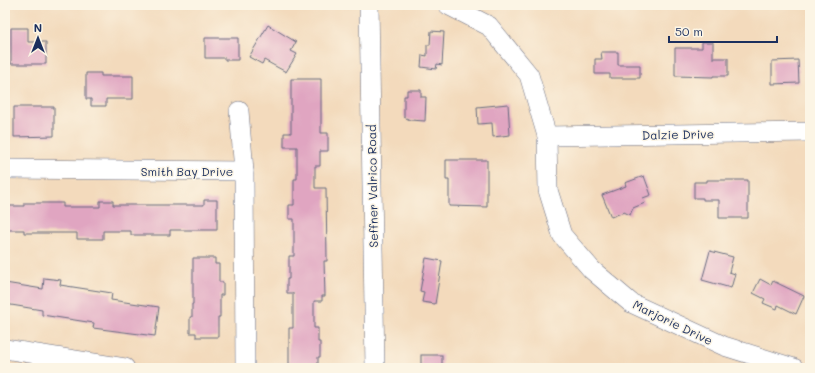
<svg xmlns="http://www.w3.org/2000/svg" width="815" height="373" viewBox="0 0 815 373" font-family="Mali,sans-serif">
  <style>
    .building { fill: #e0a5c1 }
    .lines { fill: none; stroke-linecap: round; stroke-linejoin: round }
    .minor-casing { stroke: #676b7f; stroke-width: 20 }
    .minor { stroke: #fff; stroke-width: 19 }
    .labels { text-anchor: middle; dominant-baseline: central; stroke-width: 3; stroke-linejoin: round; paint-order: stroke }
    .street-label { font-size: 12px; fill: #1b2f5e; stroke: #fcf5e5 }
  </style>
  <rect width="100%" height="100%" fill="#fcf5e5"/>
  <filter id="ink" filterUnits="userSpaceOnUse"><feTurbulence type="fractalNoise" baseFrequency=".025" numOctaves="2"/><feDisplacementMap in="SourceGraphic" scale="8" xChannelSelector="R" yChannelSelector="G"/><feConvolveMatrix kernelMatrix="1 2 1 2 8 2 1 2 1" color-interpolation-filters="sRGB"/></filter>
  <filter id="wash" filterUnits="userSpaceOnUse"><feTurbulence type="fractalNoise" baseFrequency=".012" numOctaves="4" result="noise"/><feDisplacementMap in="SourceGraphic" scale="16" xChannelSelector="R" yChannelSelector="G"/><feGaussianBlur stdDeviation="0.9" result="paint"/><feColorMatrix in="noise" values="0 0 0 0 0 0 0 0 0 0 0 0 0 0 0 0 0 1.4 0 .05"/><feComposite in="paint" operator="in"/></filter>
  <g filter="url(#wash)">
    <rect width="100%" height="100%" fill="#f3dabc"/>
    <g id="blocks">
      <g class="building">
        <path d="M268 25 296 42 291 51 297 54 286 72 264 60 262 64 249 57Z"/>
        <path d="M11 28H28V42H46V64H11Z"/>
        <path d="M431 31 444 32 442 65 437 64 436 69 421 67 422 55 427 56V45H430Z"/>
        <path d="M205 38H238V60H225V58H205Z"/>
        <path d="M702 42H713V58H728V76H713V77L675 76V48H702Z"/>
        <path d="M601 52H618V65H640V78H610V74H595V59H602Z"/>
        <path d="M798 60 799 83 772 84V61Z"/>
        <path d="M86 73H101V76H133V99H106V106H91V99H86Z"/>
        <path d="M291 79H321V133H328V151H320V166H315V188H326L327 261H324L325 296H322V301H314V328H318V342H320V357H318V368H289V328H293V293H287V279H289V256H294V219H289V205H294V179H297V147H284V133H291Z"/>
        <path d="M407 90H421V97H426L425 121 410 120 404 117V96H407Z"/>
        <path d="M508 104 510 135 493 137 492 123 478 124 477 107Z"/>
        <path d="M14 107H54V136L14 137Z"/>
        <path d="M446 160H487V207L449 206V180H446Z"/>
        <path d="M644 176 651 195 643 198 645 203 633 208 630 215 624 212 611 217 602 195 626 186 625 183Z"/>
        <path d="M707 180H748V218H719V200H703V198H694V182H707Z"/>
        <path d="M204 200H217V230H170V235H131V231H103V239H77V233H24V230H5V206H24V203H63V207H100V201H113V205H204Z"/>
        <path d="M710 251 733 257 729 272 735 274 731 288 702 280Z"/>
        <path d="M193 258H215V264H219V282H223V295H220V317H218V337H196V333H190V317H192V304H193Z"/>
        <path d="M426 258 442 261 435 304 422 302 424 292 420 291Z"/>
        <path d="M44 278 61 280 60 285 112 293 111 300 159 307 155 336 93 328 94 323 42 315V310L5 304V283L43 289Z"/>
        <path d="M760 279 771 285 773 281 804 296 796 314 778 305 777 309 763 303 765 299 753 293Z"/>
        <rect x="421" y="355" width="21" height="13"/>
      </g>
    </g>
  </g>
  <g filter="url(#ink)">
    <use href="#blocks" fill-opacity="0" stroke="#676b7f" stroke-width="1"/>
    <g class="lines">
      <g class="minor-casing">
        <g id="minor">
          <path d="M369 5 375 368"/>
          <path d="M448 5 489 26 529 75 547 136 548 190 562 235 592 270 631 303 724 346 794 368"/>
          <path d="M239 111 244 171 245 368"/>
          <path d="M547 136 810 132"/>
          <path d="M5 169 244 171"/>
          <path d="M5 349 125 368"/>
        </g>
      </g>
      <use href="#minor" class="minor"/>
    </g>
  </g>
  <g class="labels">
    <g class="street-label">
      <text transform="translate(678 134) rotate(-1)">Dalzie Drive</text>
      <text x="187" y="171">Smith Bay Drive</text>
      <text transform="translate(372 186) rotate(-91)">Seffner Valrico Road</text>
      <text transform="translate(673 322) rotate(26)">Marjorie Drive</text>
    </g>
  </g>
  <rect width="815" height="373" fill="none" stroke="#fcf5e5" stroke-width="20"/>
  <g transform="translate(38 38)" stroke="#fcf5e5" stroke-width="3" paint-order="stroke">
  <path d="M0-3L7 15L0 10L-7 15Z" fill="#1b2f5e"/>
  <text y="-6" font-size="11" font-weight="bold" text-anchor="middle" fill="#1b2f5e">N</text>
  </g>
  <path d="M669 36v6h108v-6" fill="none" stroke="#1b2f5e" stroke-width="2"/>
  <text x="675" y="36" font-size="12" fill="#1b2f5e" stroke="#fcf5e5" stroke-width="3" paint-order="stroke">50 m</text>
</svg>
